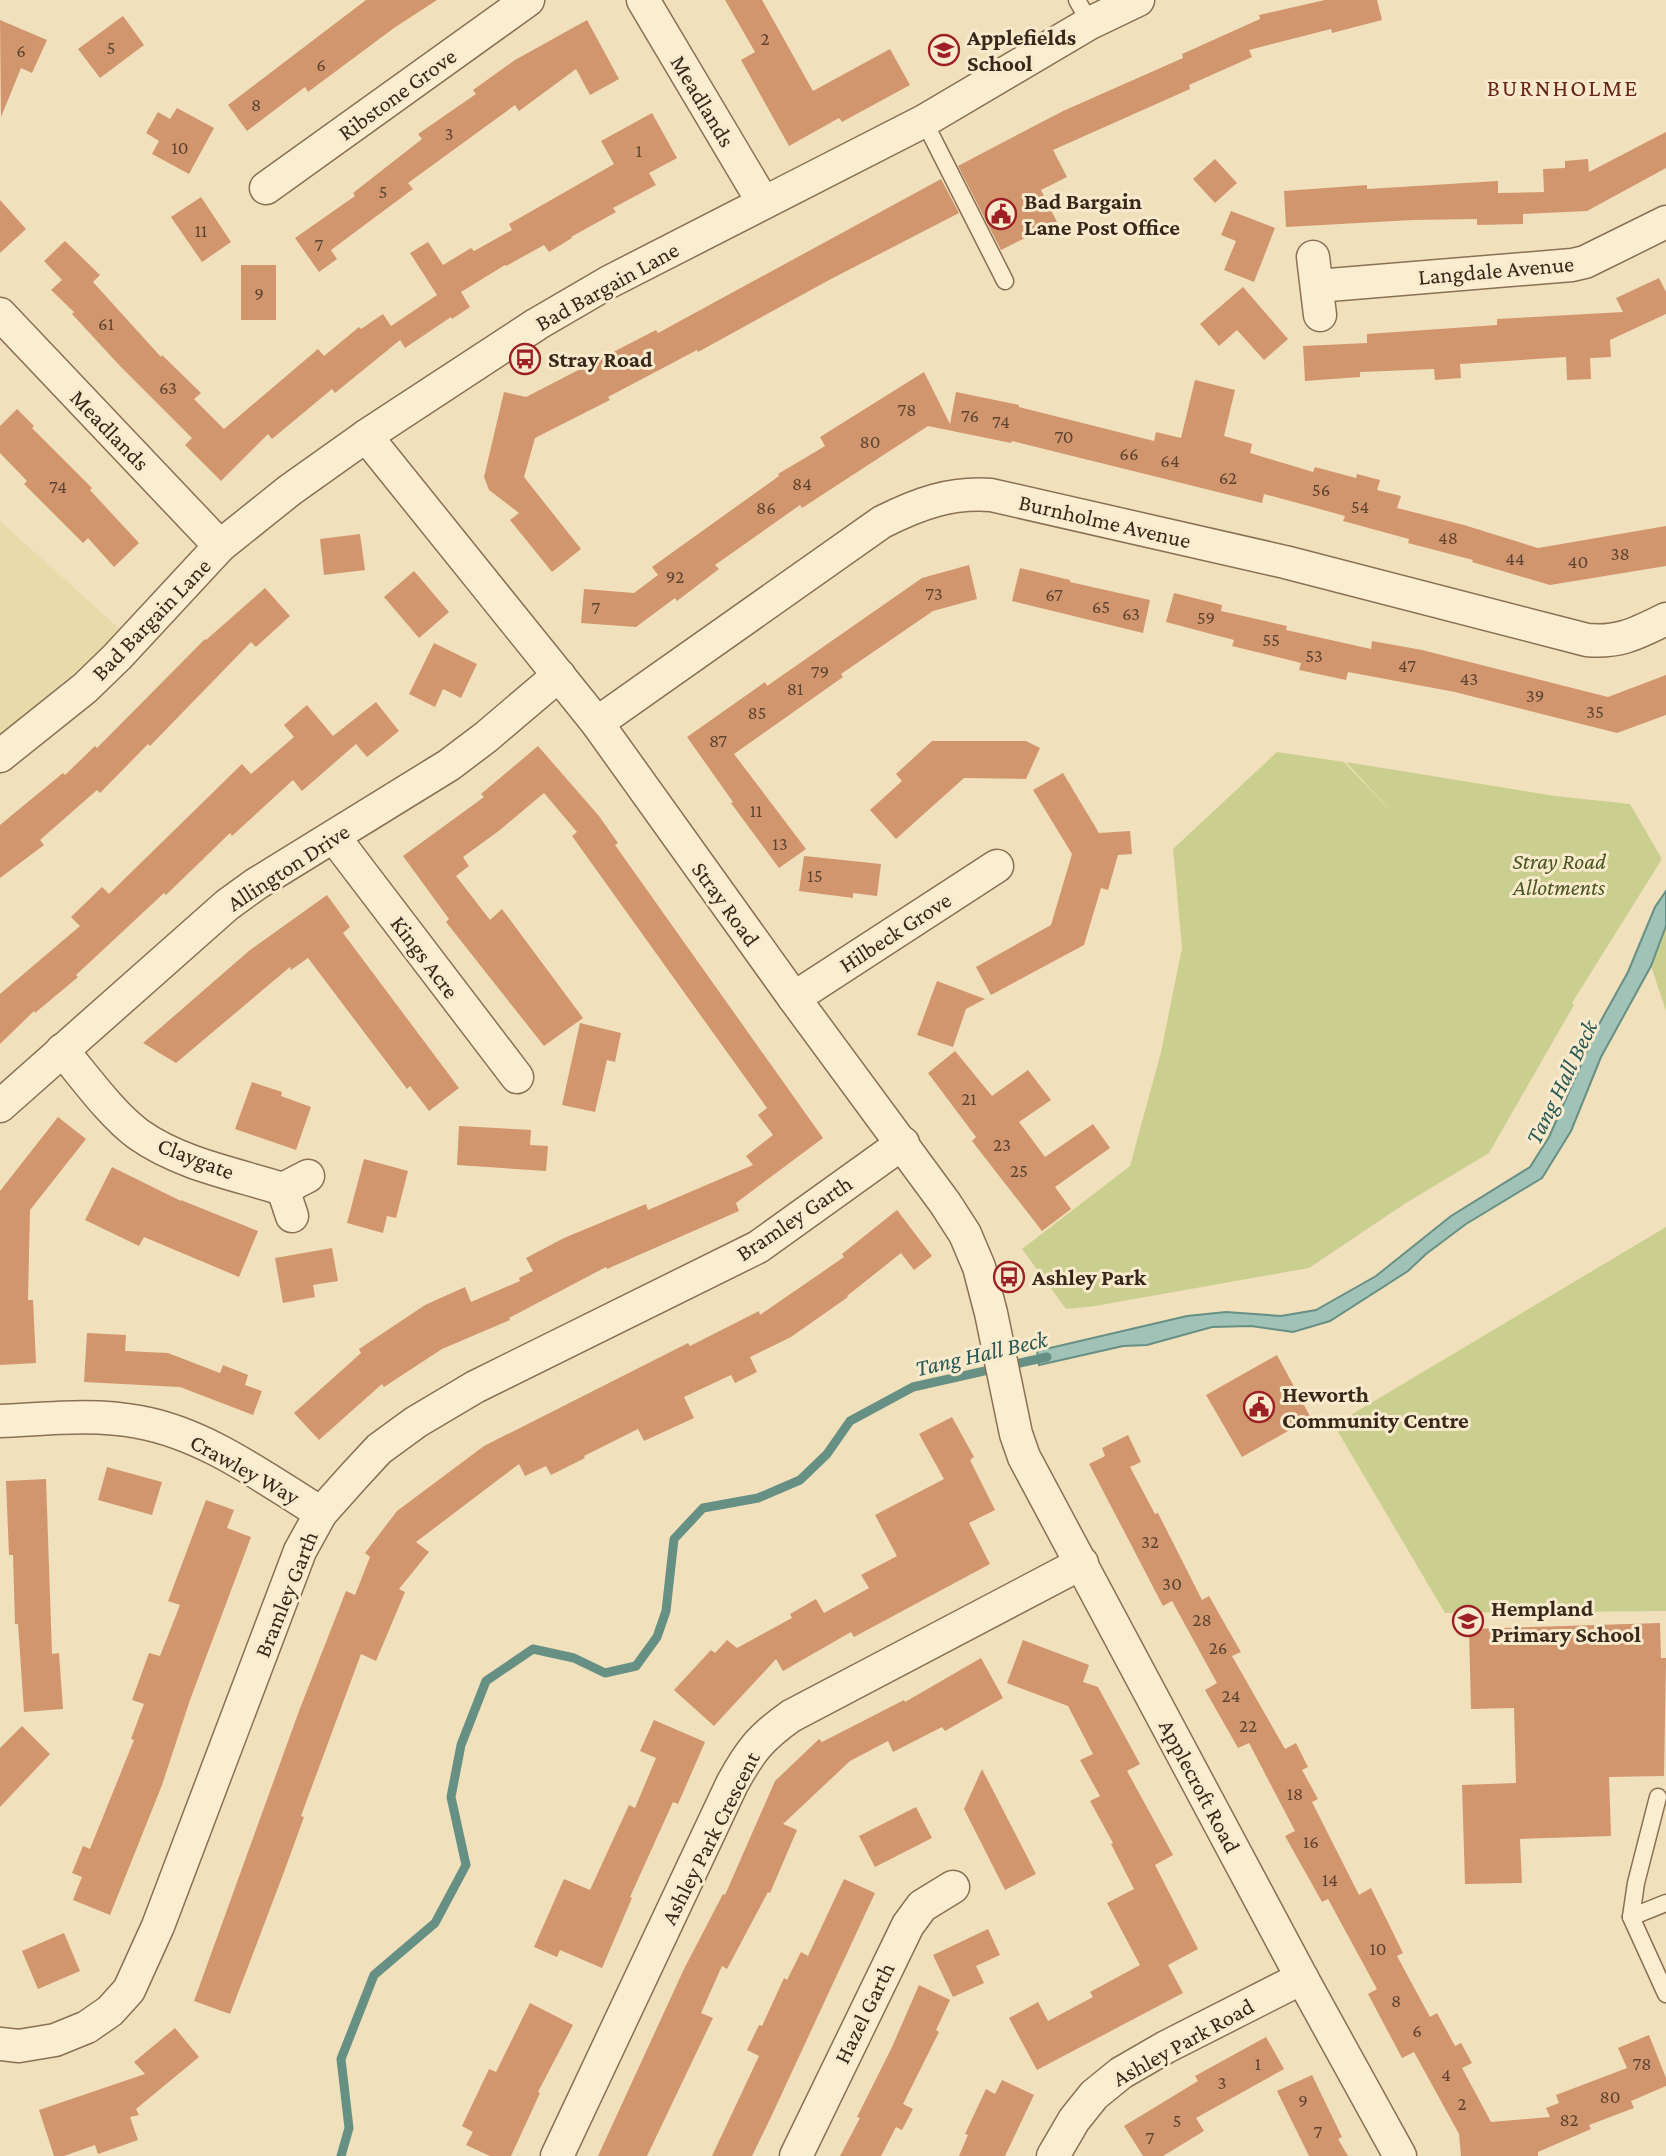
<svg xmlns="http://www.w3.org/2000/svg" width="1666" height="2156" viewBox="0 0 1666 2156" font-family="'Crimson Pro',serif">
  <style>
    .farmland { fill: #e7dca9 }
    .green { fill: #cacf90 }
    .water { fill: #a1c2b7; stroke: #679085; stroke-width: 2 }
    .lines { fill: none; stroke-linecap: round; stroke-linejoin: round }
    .stream { stroke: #679085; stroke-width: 9 }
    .building { fill: #d2966f }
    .lane-casing { stroke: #8a7054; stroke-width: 19 }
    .street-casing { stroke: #8a7054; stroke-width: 35 }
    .lane { stroke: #fbedd0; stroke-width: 16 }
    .street { stroke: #fbedd0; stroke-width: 32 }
    .labels { text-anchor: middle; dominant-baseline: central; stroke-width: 6; stroke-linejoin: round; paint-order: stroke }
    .number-label { font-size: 19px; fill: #5e4430 }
    .poi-label { font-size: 23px; font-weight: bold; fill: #38281b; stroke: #f8eacc; text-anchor: start }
    .street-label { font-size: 23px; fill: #38281b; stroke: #f8eacc }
    .park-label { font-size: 23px; font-style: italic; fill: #49561f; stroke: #f8eacc }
    .neighbourhood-label { font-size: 24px; letter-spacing: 2px; fill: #682617; stroke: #f8eacc }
    .water-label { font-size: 24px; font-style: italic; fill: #285955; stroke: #f8eacc }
  </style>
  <rect width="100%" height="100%" fill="#f1e0bc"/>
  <path class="farmland" d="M0 521 123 632 0 735Z"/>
  <g class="green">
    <path d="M1277 752 1344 762 1398 819 1346 762 1555 796 1630 804 1662 859 1572 1003 1574 1005 1489 1153 1406 1203 1309 1268 1095 1306 1066 1309 1022 1249 1130 1166 1161 1052 1182 948 1173 849Z"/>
    <path d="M1666 926V1011L1651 966Z"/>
    <path d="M1666 1227V1611L1445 1613 1334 1425Z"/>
  </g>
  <path class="water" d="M1666 891V926L1651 966 1601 1057 1571 1131 1542 1178 1466 1224 1426 1254 1408 1271 1330 1321 1293 1332 1251 1326 1212 1327 1147 1345 1123 1346 1039 1365 1037 1351 1187 1316 1226 1312 1281 1316 1316 1310 1376 1276 1451 1216 1530 1167 1549 1137 1598 1026 1628 972 1655 907Z"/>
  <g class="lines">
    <path class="stream" d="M341 2156 349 2128 341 2059 374 1975 435 1923 466 1865 451 1797 461 1745 486 1681 533 1649 574 1658 605 1673 636 1666 657 1637 666 1611 674 1539 703 1508 758 1498 800 1480 827 1454 850 1421 913 1387 1047 1357"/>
  </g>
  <g class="building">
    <path d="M366 0H437L394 28 308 92 305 87 247 131 228 105Z"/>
    <path d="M725 0H762L813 91 890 49 910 85 842 122 839 118 789 146 741 60 755 52Z"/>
    <path d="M1325 0H1377L1382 20 1332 33 1331 29 1249 50 1252 57 1189 85 1190 89 1053 150 1067 177 1041 190 1057 222 1001 250 958 166 1063 111 1183 58 1182 54 1260 19 1259 15Z"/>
    <path d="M123 16 144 45 100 78 78 49Z"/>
    <path d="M0 20 47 40 32 73 21 68 1 117Z"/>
    <path d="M587 20 619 79 590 95 576 69 519 111 515 105 408 183 413 189 331 250 337 259 319 272 295 238 355 196 353 193 422 139 418 134 476 94 473 90 515 60Z"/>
    <path d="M177 108 214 128 189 174 152 154 159 141 146 133 158 112 170 119Z"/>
    <path d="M652 113 677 158 649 173 656 185 613 208 616 212 571 237 572 238 549 252 544 245 506 266 505 265 461 292 470 307 452 319 451 317 405 348 400 340 335 393 332 389 272 439 268 434 221 481 185 445 192 438 120 366 72 314 74 312 51 290 62 280 44 261 65 241 100 275 93 282 161 357 162 355 201 393 194 399 224 429 318 349 324 356 359 327 361 329 383 314 391 326 437 295 410 253 428 242 443 265 471 248 474 251 512 230 509 224 614 164 601 141Z"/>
    <path d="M1666 132V168L1587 211 1523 214V224L1477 225V219L1413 220 1286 227 1284 191 1367 185V189L1498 181V193L1544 192 1543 169 1565 168V161L1588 159 1589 172Z"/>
    <path d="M1215 159 1237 183 1215 203 1193 179Z"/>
    <path d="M941 179 959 213 831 279 698 352 697 350 608 397 610 400 535 438 524 477 581 549 552 572 510 520 519 513 489 490 484 477 504 392 526 397 656 330 658 333Z"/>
    <path d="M201 197 231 242 202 262 171 217Z"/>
    <path d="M0 200 26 229 0 253Z"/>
    <path d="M1231 211 1275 228 1254 282 1224 270 1236 241 1221 235Z"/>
    <rect x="241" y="265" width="35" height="55"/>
    <path d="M1659 278 1666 292V314L1610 340 1611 357 1590 358 1591 379 1567 380 1566 357 1460 364 1461 378 1435 380 1434 369 1360 372V377L1305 381 1303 346 1367 343V334L1497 325V319L1623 312 1616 298Z"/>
    <path d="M1243 287 1288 339 1264 360 1237 330 1219 346 1200 324Z"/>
    <path d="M924 372 950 424 956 392 1019 405V407L1154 441 1156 432 1181 438 1195 380 1235 390 1224 436 1252 444 1250 453 1313 472 1315 467 1356 478 1357 474 1380 480 1377 490 1401 496 1397 508 1464 525 1538 548 1666 526V566L1550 585 1472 562 1473 560 1408 543 1409 539 1343 521 1345 516 1305 505 1264 494 1262 503 1012 441 1011 443 928 426 802 508 800 505 715 565 719 569 677 601 675 598 636 627 581 623 584 589 634 593 658 575 652 567 779 476 778 474 825 446 820 437Z"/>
    <path d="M17 409 34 426 32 428 92 488 90 490 139 543 114 567 88 538 83 543 24 484 27 481 0 453V426Z"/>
    <path d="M360 534 365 570 324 575 320 539Z"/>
    <path d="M969 565 977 599 933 611 841 674 843 677 734 754 806 849 779 868 731 803 733 802 687 737 765 682 767 686 922 578Z"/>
    <path d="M1020 568 1070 580V582L1150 600 1143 633 1012 601Z"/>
    <path d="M414 571 449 612 419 638 384 597Z"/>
    <path d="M265 588 290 616 256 647 251 642 150 746 148 744 100 793 97 790 40 840 44 845 0 878V825L63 773 65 775 95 746 97 748 205 639 206 640Z"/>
    <path d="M1174 593 1222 605 1221 611 1287 626 1286 630 1371 649 1372 641 1422 650 1608 697 1666 675V715L1617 733 1455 692 1348 672 1346 680 1299 670 1301 663 1232 646 1234 640 1166 622Z"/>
    <path d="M434 643 477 664 461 698 443 689 435 707 409 694Z"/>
    <path d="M376 702 399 731 367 757 356 744 302 791 293 780 232 836 230 833 166 895 164 893 76 975 78 977 35 1013 34 1011 0 1044V994L80 926 71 917 102 887 109 894 242 764 251 774 294 737 284 725 307 705 333 736Z"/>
    <path d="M932 741H1026L1040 748 1026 779 964 778 896 839 870 810 902 781 896 774Z"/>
    <path d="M538 746 599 816 618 843 615 845 823 1138 736 1203 739 1211 607 1269 606 1267 509 1318 510 1320 442 1349 384 1387 382 1384 319 1440 294 1413 361 1353 359 1349 425 1305 465 1287 471 1302 520 1281 519 1278 533 1271 526 1258 564 1238 646 1204 648 1210 753 1165 746 1156 773 1135 758 1115 767 1108 572 836 577 832 544 793 500 830 463 857 469 866 456 876 490 920 502 909 583 1018 544 1046 446 922 449 919 403 856 484 797 481 794Z"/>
    <path d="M1063 773 1099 833 1130 831 1132 854 1118 855 1108 890 1101 888 1084 945 991 995 976 967 1051 925 1072 854 1033 790Z"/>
    <path d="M804 856 881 864 877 896 853 893V898L799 891Z"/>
    <path d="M327 895 350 927 343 933 459 1088 429 1111 410 1086 407 1089 308 958 291 970 290 967 176 1063 143 1043 250 950Z"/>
    <path d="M937 981 985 999 966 1009 953 1047 917 1035Z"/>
    <path d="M580 1023 621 1033 615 1062 607 1060 595 1112 562 1105Z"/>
    <path d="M955 1051 992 1096 1028 1070 1051 1100 1019 1122 1045 1157 1093 1124 1110 1148 1055 1187 1071 1209 1042 1231 972 1141 976 1137 928 1073Z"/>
    <path d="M252 1082 282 1092 281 1096 311 1107 296 1150 235 1129Z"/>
    <path d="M58 1117 86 1139 30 1210 28 1300H33L36 1363 0 1365V1191Z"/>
    <path d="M459 1126 531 1130 530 1145 548 1146 546 1171 457 1165Z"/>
    <path d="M364 1159 408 1171 396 1218 387 1216 383 1233 347 1223Z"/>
    <path d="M112 1167 181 1201V1200L258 1231 239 1277 144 1237 139 1246 85 1220Z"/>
    <path d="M897 1210 932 1256 914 1270 901 1253 847 1296 848 1297 791 1337 750 1357 757 1372 735 1383 731 1375 684 1397 694 1418 644 1441 638 1429 584 1456 585 1458 551 1475 546 1466 525 1476 519 1464 416 1542 429 1552 399 1589 405 1592 376 1661 361 1654 301 1816 304 1817 284 1872 230 2014 194 2001 299 1711 346 1591 355 1595 370 1557 365 1553 397 1511 484 1446 688 1343 690 1346 759 1311 760 1315 844 1257 842 1254Z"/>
    <path d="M332 1248 338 1281 313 1285 315 1297 283 1303 275 1258Z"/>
    <path d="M87 1333 126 1335 125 1351 168 1353 220 1373 223 1365 248 1375 245 1385 262 1391 253 1415 180 1387 84 1382Z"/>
    <path d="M1277 1355 1311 1418 1242 1457 1206 1395Z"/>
    <path d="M952 1417 974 1457 970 1460 995 1510 969 1523 990 1564 854 1637 851 1632 783 1671 776 1659 714 1726 674 1690 711 1650 715 1653 727 1640 737 1648 792 1618 790 1614 816 1599 824 1613 869 1588 861 1575 897 1556 875 1515 944 1479 919 1434Z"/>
    <path d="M1128 1435 1141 1462 1130 1467 1155 1514 1158 1513 1202 1600 1209 1596 1226 1626 1241 1652 1232 1656 1285 1749 1296 1743 1308 1767 1302 1770 1318 1799 1312 1802 1359 1895 1371 1888 1403 1953 1397 1956 1430 2017 1437 2013 1455 2046 1461 2043 1472 2063 1462 2068 1491 2122 1550 2117 1546 2108 1559 2103 1556 2095 1627 2068 1618 2048 1649 2035 1666 2078V2086L1631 2101 1634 2108 1589 2125 1591 2129 1538 2152V2156H1461L1459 2134 1414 2052 1402 2058 1368 1994 1377 1989 1328 1899 1322 1902 1285 1836 1295 1831 1249 1743 1238 1748 1205 1690 1217 1683 1172 1601 1163 1606 1089 1464 1105 1456 1102 1448Z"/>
    <path d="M107 1467 162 1482 152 1515 98 1500Z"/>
    <path d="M46 1479 52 1654 59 1653 63 1709 24 1712 18 1624H15L13 1555H9L6 1481Z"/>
    <path d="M206 1500 234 1510 227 1528 251 1537 190 1700 162 1785 110 1915 73 1900 82 1877 72 1873 83 1846 90 1849 134 1740 131 1739 144 1704 132 1700 149 1653 160 1656 180 1605 168 1601Z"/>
    <path d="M1660 1623 1661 1658H1666L1664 1776 1609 1777 1611 1836 1520 1839 1522 1883 1465 1884 1462 1785 1516 1783 1514 1708 1471 1709 1469 1629Z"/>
    <path d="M1023 1640 1089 1665 1083 1682 1098 1687 1140 1764 1127 1771 1173 1855 1155 1865 1198 1949 1168 1965 1183 1993 1037 2070 1009 2018 1038 2002 1048 2021 1093 1997 1090 1992 1140 1965 1107 1903 1134 1889 1111 1844 1113 1843 1090 1801 1100 1796 1080 1760 1093 1754 1068 1706 1007 1683Z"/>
    <path d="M981 1658 1003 1698 945 1731 942 1727 893 1752 888 1741 850 1761 783 1824 797 1830 770 1893 768 1892 727 1969 722 1966 701 2013 713 2018 647 2156H598L684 1969 723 1894 725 1895 775 1781 819 1739 822 1742 904 1700 905 1702Z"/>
    <path d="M654 1720 705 1742 678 1804 673 1802 630 1897 632 1898 602 1968 560 1950 557 1957 534 1947 564 1879 590 1890 629 1805 635 1808 656 1758 640 1751Z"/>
    <path d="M22 1726 50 1754 0 1807V1748Z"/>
    <path d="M982 1769 1036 1874 1005 1890 964 1809Z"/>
    <path d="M916 1807 932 1838 875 1867 859 1836Z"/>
    <path d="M844 1879 875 1893 771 2117 752 2156H712L759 2056 747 2050 759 2025 762 2026 784 1978 787 1980 801 1952 808 1956Z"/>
    <path d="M988 1929 1000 1955 976 1966 984 1983 953 1997 933 1955Z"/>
    <path d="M64 1933 80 1971 38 1989 22 1951Z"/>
    <path d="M919 1985 950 2000 936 2030 939 2032 903 2104 913 2109 902 2130 896 2127 881 2156H840L860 2118 857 2117 892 2047Z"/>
    <path d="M530 2003 573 2025 538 2092 540 2093 511 2156H490L466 2145 473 2132 462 2126 489 2069 496 2072Z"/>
    <path d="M175 2028 199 2057 136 2109 139 2115 130 2117 138 2140 98 2154 95 2145 64 2156H54L39 2110 145 2074 134 2062Z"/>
    <path d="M1266 2037 1284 2069 1196 2118 1204 2131 1163 2156H1143L1124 2126 1198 2081 1195 2076Z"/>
    <path d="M1312 2075 1342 2137 1338 2139 1348 2156H1309L1277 2091Z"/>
    <path d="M1002 2080 1034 2095 1005 2156H959L968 2135 965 2134 986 2089 995 2094Z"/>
  </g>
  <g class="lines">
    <g class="lane-casing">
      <g id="lane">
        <path d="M1077 0 1090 23"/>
        <path d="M924 121 1005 281"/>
        <path d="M1658 1797 1636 1883 1631 1917 1666 1994"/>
        <path d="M1631 1917 1666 1903"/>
      </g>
    </g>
    <g class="street-casing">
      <g id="street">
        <path d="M643 0 763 202"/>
        <path d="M266 188 528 0"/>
        <path d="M1313 257 1320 315"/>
        <path d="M1317 286 1572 265 1585 262 1666 222"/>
        <path d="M0 314 220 546"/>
        <path d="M366 436 597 723 794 998 945 1203 965 1234 979 1267 991 1313 1016 1434 1024 1457 1302 1978 1400 2156"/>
        <path d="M597 723 882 522C918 504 950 492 991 495L1285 562 1587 640C1620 643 1637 633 1666 619"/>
        <path d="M0 756 85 688 117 657 220 546 290 490 366 436 537 324 609 282 924 121 1090 23 1138 0"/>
        <path d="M334 837 517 1077"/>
        <path d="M794 998 997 866"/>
        <path d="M62 1050C84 1076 111 1114 138 1134 180 1164 235 1174 283 1189"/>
        <path d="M0 1106 227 905 256 884 449 765 486 737 559 675"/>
        <path d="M292 1216 283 1189 308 1176"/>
        <path d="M0 1421C46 1419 94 1413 139 1422 206 1434 264 1478 321 1513"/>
        <path d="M0 2044 19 2046 55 2040 87 2027 110 2011 129 1990 158 1926 300 1551 321 1513 354 1476 379 1449 416 1422 475 1387 758 1247 903 1143"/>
        <path d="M557 2156 732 1784C750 1751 760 1738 791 1716L1082 1563"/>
        <path d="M796 2156 908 1925 922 1906 953 1887"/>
        <path d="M1053 2156 1074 2120 1094 2095 1121 2073 1166 2047 1302 1978"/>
      </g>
    </g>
    <use href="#lane" class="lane"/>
    <use href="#street" class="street"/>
  </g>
  <defs>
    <g id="school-ring" transform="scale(1.575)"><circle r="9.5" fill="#f8eacc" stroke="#9d2024" stroke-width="1.5"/><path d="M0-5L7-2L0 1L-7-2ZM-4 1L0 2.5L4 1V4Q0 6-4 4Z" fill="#9d2024"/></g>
    <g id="civic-ring" transform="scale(1.575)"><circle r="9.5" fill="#f8eacc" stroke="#9d2024" stroke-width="1.5"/><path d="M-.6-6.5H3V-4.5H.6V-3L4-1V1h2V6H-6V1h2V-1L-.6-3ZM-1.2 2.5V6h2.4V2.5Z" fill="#9d2024"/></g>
    <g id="bus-ring" transform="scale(1.575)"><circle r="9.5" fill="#f8eacc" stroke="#9d2024" stroke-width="1.5"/><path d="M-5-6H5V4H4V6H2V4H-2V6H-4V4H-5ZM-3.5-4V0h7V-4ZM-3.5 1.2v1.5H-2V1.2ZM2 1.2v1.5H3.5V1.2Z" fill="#9d2024"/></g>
  </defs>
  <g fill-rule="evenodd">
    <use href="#school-ring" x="944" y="50"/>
    <use href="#civic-ring" x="1001" y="214"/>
    <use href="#bus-ring" x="525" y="359"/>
    <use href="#bus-ring" x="1009" y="1277"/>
    <use href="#civic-ring" x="1259" y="1407"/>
    <use href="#school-ring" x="1468" y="1621"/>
  </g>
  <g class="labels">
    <g class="number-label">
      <text x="765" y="38">2</text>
      <text x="111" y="47">5</text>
      <text x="21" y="50">6</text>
      <text x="321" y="64">6</text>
      <text x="256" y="104">8</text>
      <text x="449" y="133">3</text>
      <text x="180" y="147">10</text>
      <text x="639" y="150">1</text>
      <text x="383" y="191">5</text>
      <text x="201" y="230">11</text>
      <text x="319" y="244">7</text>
      <text x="259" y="293">9</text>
      <text x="106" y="323">61</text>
      <text x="168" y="387">63</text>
      <text x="907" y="409">78</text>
      <text x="970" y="415">76</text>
      <text x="1001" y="421">74</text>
      <text x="1064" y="436">70</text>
      <text x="870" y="441">80</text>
      <text x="1129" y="453">66</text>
      <text x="1170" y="460">64</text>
      <text x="1228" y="477">62</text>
      <text x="802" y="483">84</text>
      <text x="58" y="486">74</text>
      <text x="1321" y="489">56</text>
      <text x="1360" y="506">54</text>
      <text x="766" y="507">86</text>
      <text x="1448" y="537">48</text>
      <text x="1620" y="553">38</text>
      <text x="1515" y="558">44</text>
      <text x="1578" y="561">40</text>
      <text x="675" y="576">92</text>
      <text x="934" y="593">73</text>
      <text x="1054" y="594">67</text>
      <text x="1101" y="606">65</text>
      <text x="596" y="607">7</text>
      <text x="1131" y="613">63</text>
      <text x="1206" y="617">59</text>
      <text x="1271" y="639">55</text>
      <text x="1314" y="655">53</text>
      <text x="1407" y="665">47</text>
      <text x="820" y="671">79</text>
      <text x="1469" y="678">43</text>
      <text x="795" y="688">81</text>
      <text x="1535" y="695">39</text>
      <text x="1595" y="711">35</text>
      <text x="757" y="712">85</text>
      <text x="718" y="740">87</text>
      <text x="756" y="810">11</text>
      <text x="780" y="843">13</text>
      <text x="815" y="875">15</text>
      <text x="969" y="1098">21</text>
      <text x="1002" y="1144">23</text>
      <text x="1019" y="1170">25</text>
      <text x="1150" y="1541">32</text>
      <text x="1172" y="1583">30</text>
      <text x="1202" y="1619">28</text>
      <text x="1218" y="1647">26</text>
      <text x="1231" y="1695">24</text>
      <text x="1248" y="1725">22</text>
      <text x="1295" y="1793">18</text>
      <text x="1311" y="1841">16</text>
      <text x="1330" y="1879">14</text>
      <text x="1378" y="1948">10</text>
      <text x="1396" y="2000">8</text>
      <text x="1417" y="2030">6</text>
      <text x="1258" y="2063">1</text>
      <text x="1642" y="2063">78</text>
      <text x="1446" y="2074">4</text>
      <text x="1222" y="2082">3</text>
      <text x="1610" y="2096">80</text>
      <text x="1303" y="2100">9</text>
      <text x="1462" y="2103">2</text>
      <text x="1569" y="2119">82</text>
      <text x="1177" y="2120">5</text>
      <text x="1318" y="2131">7</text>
      <text x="1150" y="2137">7</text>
    </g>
    <g class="poi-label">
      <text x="967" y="37">Applefields<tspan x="967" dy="26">School</tspan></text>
      <text x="1024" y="201">Bad Bargain<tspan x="1024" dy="26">Lane Post Office</tspan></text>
      <text x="548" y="359">Stray Road</text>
      <text x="1032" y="1277">Ashley Park</text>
      <text x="1282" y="1394">Heworth<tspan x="1282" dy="26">Community Centre</tspan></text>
      <text x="1491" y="1608">Hempland<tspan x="1491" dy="26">Primary School</tspan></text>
    </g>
    <g class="street-label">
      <text transform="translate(397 94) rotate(-36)">Ribstone Grove</text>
      <text transform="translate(703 101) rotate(59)">Meadlands</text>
      <text transform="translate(1496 270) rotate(-5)">Langdale Avenue</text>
      <text transform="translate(607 286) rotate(-29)">Bad Bargain Lane</text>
      <text transform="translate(110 430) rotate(46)">Meadlands</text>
      <text transform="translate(1105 521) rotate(13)">Burnholme Avenue</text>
      <text transform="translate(151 619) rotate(-46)">Bad Bargain Lane</text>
      <text transform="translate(288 867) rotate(-33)">Allington Drive</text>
      <text transform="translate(726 904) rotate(54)">Stray Road</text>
      <text transform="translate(895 932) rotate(-33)">Hilbeck Grove</text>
      <text transform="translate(425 957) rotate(53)">Kings Acre</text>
      <text transform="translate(196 1158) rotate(21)">Claygate</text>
      <text transform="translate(794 1218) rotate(-34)">Bramley Garth</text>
      <text transform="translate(245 1469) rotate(29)">Crawley Way</text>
      <text transform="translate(286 1594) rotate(-68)">Bramley Garth</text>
      <text transform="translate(1200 1786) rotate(62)">Applecroft Road</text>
      <text transform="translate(710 1838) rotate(-63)">Ashley Park Crescent</text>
      <text transform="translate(864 2013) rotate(-64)">Hazel Garth</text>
      <text transform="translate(1183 2042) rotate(-29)">Ashley Park Road</text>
    </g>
    <g class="park-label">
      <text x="1559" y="861">Stray Road<tspan x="1559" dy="26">Allotments</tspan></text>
    </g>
    <g class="neighbourhood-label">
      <text x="1563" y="87">BURNHOLME</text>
    </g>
    <g class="water-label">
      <text transform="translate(1561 1082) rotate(-64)">Tang Hall Beck</text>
      <text transform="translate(981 1353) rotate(-13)">Tang Hall Beck</text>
    </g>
  </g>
</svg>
